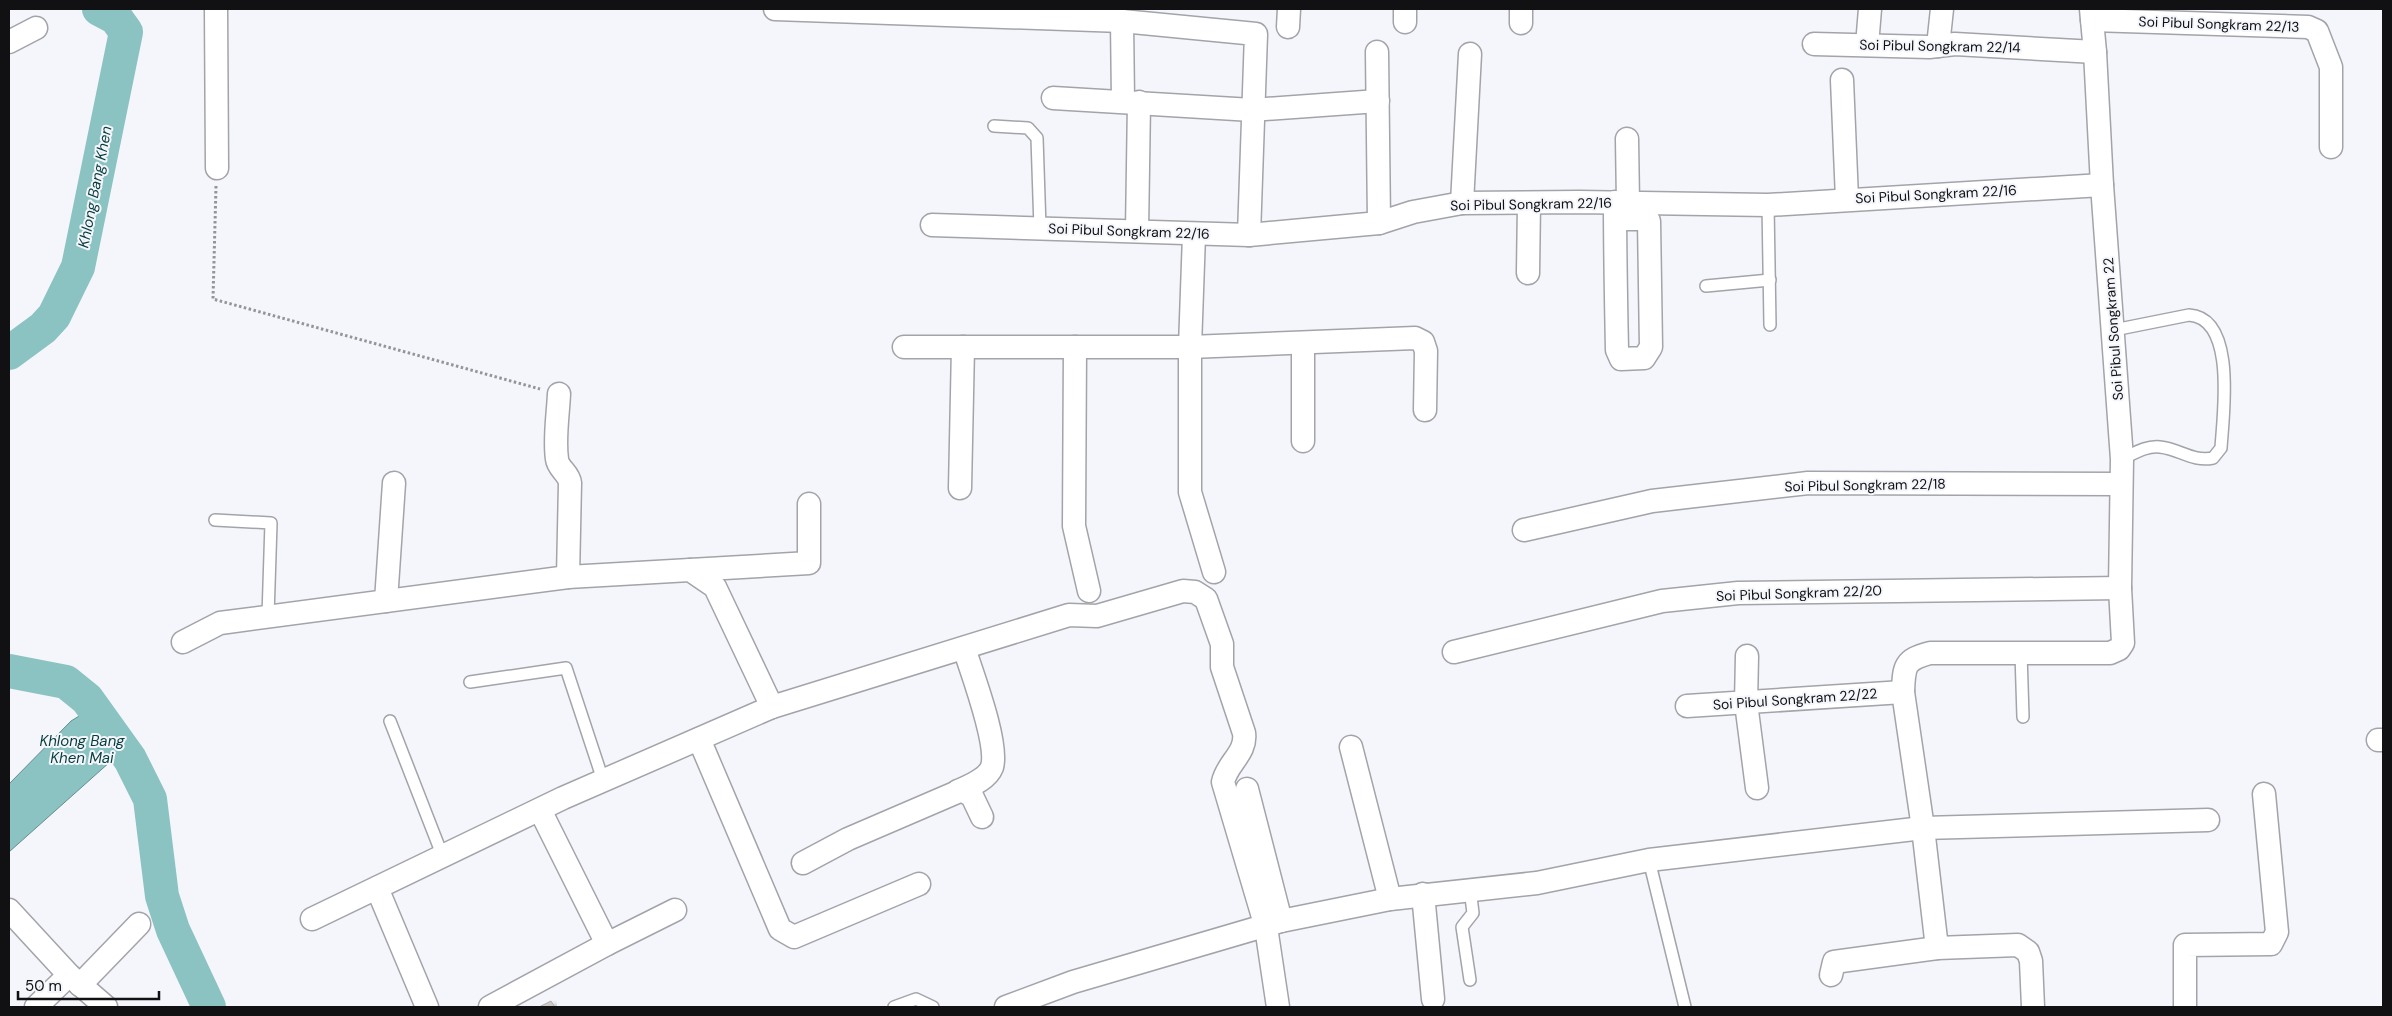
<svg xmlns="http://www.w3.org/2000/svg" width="2392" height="1016" viewBox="0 0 2392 1016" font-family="'DM Sans',sans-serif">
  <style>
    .water { fill: #8bc2c2; stroke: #668d8e }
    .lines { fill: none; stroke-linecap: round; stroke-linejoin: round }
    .canal { stroke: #8bc2c2; stroke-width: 20 }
    .river { stroke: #8bc2c2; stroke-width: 34 }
    .building { fill: #cec8c7; stroke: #b2acab; filter: url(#shadow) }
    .lane-casing { stroke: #a2a4a9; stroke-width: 14 }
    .street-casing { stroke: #a2a4a9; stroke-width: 25 }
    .path { stroke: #949598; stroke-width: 3; stroke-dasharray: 2.5 2.5; stroke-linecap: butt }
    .lane { stroke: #fff; stroke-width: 11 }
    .street { stroke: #fff; stroke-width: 22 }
    .labels { text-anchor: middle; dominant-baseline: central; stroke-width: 4; stroke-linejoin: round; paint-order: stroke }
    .street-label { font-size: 14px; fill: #111113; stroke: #f4f6fb }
    .water-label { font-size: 15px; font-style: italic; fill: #063c3c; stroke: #f4f6fb }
  </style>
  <defs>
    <filter id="shadow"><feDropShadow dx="5.5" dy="3" stdDeviation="2.5" flood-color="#0004"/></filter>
  </defs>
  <rect width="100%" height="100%" fill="#f4f6fb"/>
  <path class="water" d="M89 710 120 753 9 852V784L71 721Z"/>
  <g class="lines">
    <path class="canal" d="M81 744 105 721"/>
    <g class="river">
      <path d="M9 353 43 328 54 316 78 267 126 32 116 18 99 9"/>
      <path d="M9 671 66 682 87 699 130 759 150 799 162 896 173 930 209 1007"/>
    </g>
  </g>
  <path class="building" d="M551 1001 555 1007H539Z"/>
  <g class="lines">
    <g class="lane-casing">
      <g id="lane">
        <path d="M994 126 1028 128 1037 138 1040 228"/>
        <path d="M1768 205 1770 325"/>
        <path d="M1706 286 1770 280"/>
        <path d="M2114 330 2189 315C2237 318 2223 415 2221 448L2213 458C2192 462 2180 449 2160 447 2147 445 2133 454 2122 459"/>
        <path d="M215 520 271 523 268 616"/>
        <path d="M2021 653 2023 717"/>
        <path d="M470 682 566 668 603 780"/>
        <path d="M390 721 443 857"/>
        <path d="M1649 860 1685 1007"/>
        <path d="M1470 889 1473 913 1462 927 1470 980"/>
        <path d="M894 1007 916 999 933 1007"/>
      </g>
    </g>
    <g class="street-casing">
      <g id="street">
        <path d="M216 9 217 168"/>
        <path d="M775 9 1122 21 1256 34 1249 235"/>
        <path d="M2092 20 2308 27 2317 31 2331 67V147"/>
        <path d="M1122 21 1123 101"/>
        <path d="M1405 22V9"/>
        <path d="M1521 23V9"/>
        <path d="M1288 27 1289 9"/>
        <path d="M9 42 36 28"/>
        <path d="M1814 44 1929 47 1955 44 2095 52"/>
        <path d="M1867 45 1870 9"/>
        <path d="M1938 46 1942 9"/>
        <path d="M1377 52 1379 223"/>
        <path d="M1842 80 1847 199"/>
        <path d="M1053 98 1252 110 1378 101"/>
        <path d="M1627 139 1628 203"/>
        <path d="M1615 202C1615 252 1616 301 1617 350L1621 359 1644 358 1651 347 1649 221 1642 219H1615"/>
        <path d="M1462 203 1470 54"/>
        <path d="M932 225 1249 235 1379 223 1413 212 1462 203 1579 202 1768 205 2102 185"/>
        <path d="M1137 231 1139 102"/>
        <path d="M1194 235 1190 347V492L1214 572"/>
        <path d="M1528 273 1529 203"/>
        <path d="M1303 343V441"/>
        <path d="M904 347H1190L1415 338 1423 342 1426 351 1425 410"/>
        <path d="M1075 347 1074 526 1089 591"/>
        <path d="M960 488 963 347"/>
        <path d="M1524 530 1652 501 1808 483 2120 484"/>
        <path d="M690 570 809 563V504"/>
        <path d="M568 577 690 570 715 587 772 707"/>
        <path d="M386 601 394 483"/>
        <path d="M183 642 220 623 568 577 570 483C569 473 558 469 557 459 554 439 558 415 559 394"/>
        <path d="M1454 652 1662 601 1738 593 2120 588"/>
        <path d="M1747 656 1746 703 1757 788"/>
        <path d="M1687 706 1903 692"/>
        <path d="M699 739 780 929 794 937 919 884"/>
        <path d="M2378 740H2383"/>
        <path d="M1351 747 1390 899"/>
        <path d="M1247 789 1281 921"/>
        <path d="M958 791C969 786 987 780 992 767 999 744 972 673 964 648"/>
        <path d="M540 810 607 944"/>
        <path d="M803 863 848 839 962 790 972 796 982 817"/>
        <path d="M377 888 427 1007"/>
        <path d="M1423 894 1433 999"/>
        <path d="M9 910 69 975 106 1007"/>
        <path d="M312 919 563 798 772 707 1069 615 1097 616 1183 591 1195 592 1206 599 1222 644V667L1244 733C1247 753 1227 763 1223 782L1266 927 1278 1007"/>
        <path d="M1831 975 1834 962 1937 948"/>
        <path d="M80 985 139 924"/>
        <path d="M36 1007 69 975"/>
        <path d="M490 1007 607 944 675 910"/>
        <path d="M1006 1007 1073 982 1281 921 1390 899 1537 883 1649 860 1923 828 2208 820"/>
        <path d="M2033 1007 2031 961 2028 952 2018 945 1937 948 1923 828 1903 692C1904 666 1904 660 1930 653H2110L2119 649 2123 643 2120 588 2122 459 2102 185 2095 52 2091 9"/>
        <path d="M2185 1007V945L2271 944 2277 932 2264 794"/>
      </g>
    </g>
    <path class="path" d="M216 186 213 299 540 389"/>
    <use href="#lane" class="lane"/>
    <use href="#street" class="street"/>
  </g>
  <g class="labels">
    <g class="street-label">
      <text transform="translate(2219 24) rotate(2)">Soi Pibul Songkram 22/13</text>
      <text transform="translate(1940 46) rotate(1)">Soi Pibul Songkram 22/14</text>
      <text transform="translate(1936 194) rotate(-3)">Soi Pibul Songkram 22/16</text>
      <text transform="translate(1531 204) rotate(-1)">Soi Pibul Songkram 22/16</text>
      <text transform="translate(1129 231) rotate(2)">Soi Pibul Songkram 22/16</text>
      <text transform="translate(2113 329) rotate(-94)">Soi Pibul Songkram 22</text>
      <text transform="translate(1865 485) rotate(-1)">Soi Pibul Songkram 22/18</text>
      <text transform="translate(1799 593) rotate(-2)">Soi Pibul Songkram 22/20</text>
      <text transform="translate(1795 699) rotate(-4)">Soi Pibul Songkram 22/22</text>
    </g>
    <g class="water-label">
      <text transform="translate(95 187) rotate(-79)">Khlong Bang Khen</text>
      <text x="82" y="741">Khlong Bang<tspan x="82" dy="17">Khen Mai</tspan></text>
    </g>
  </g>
  <rect width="2392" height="1016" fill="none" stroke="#111113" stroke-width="20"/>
  <path d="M18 991v8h141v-8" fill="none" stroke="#111113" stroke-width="2.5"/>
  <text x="25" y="991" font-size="15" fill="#111113" stroke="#f4f6fb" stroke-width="4" paint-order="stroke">50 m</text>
</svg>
